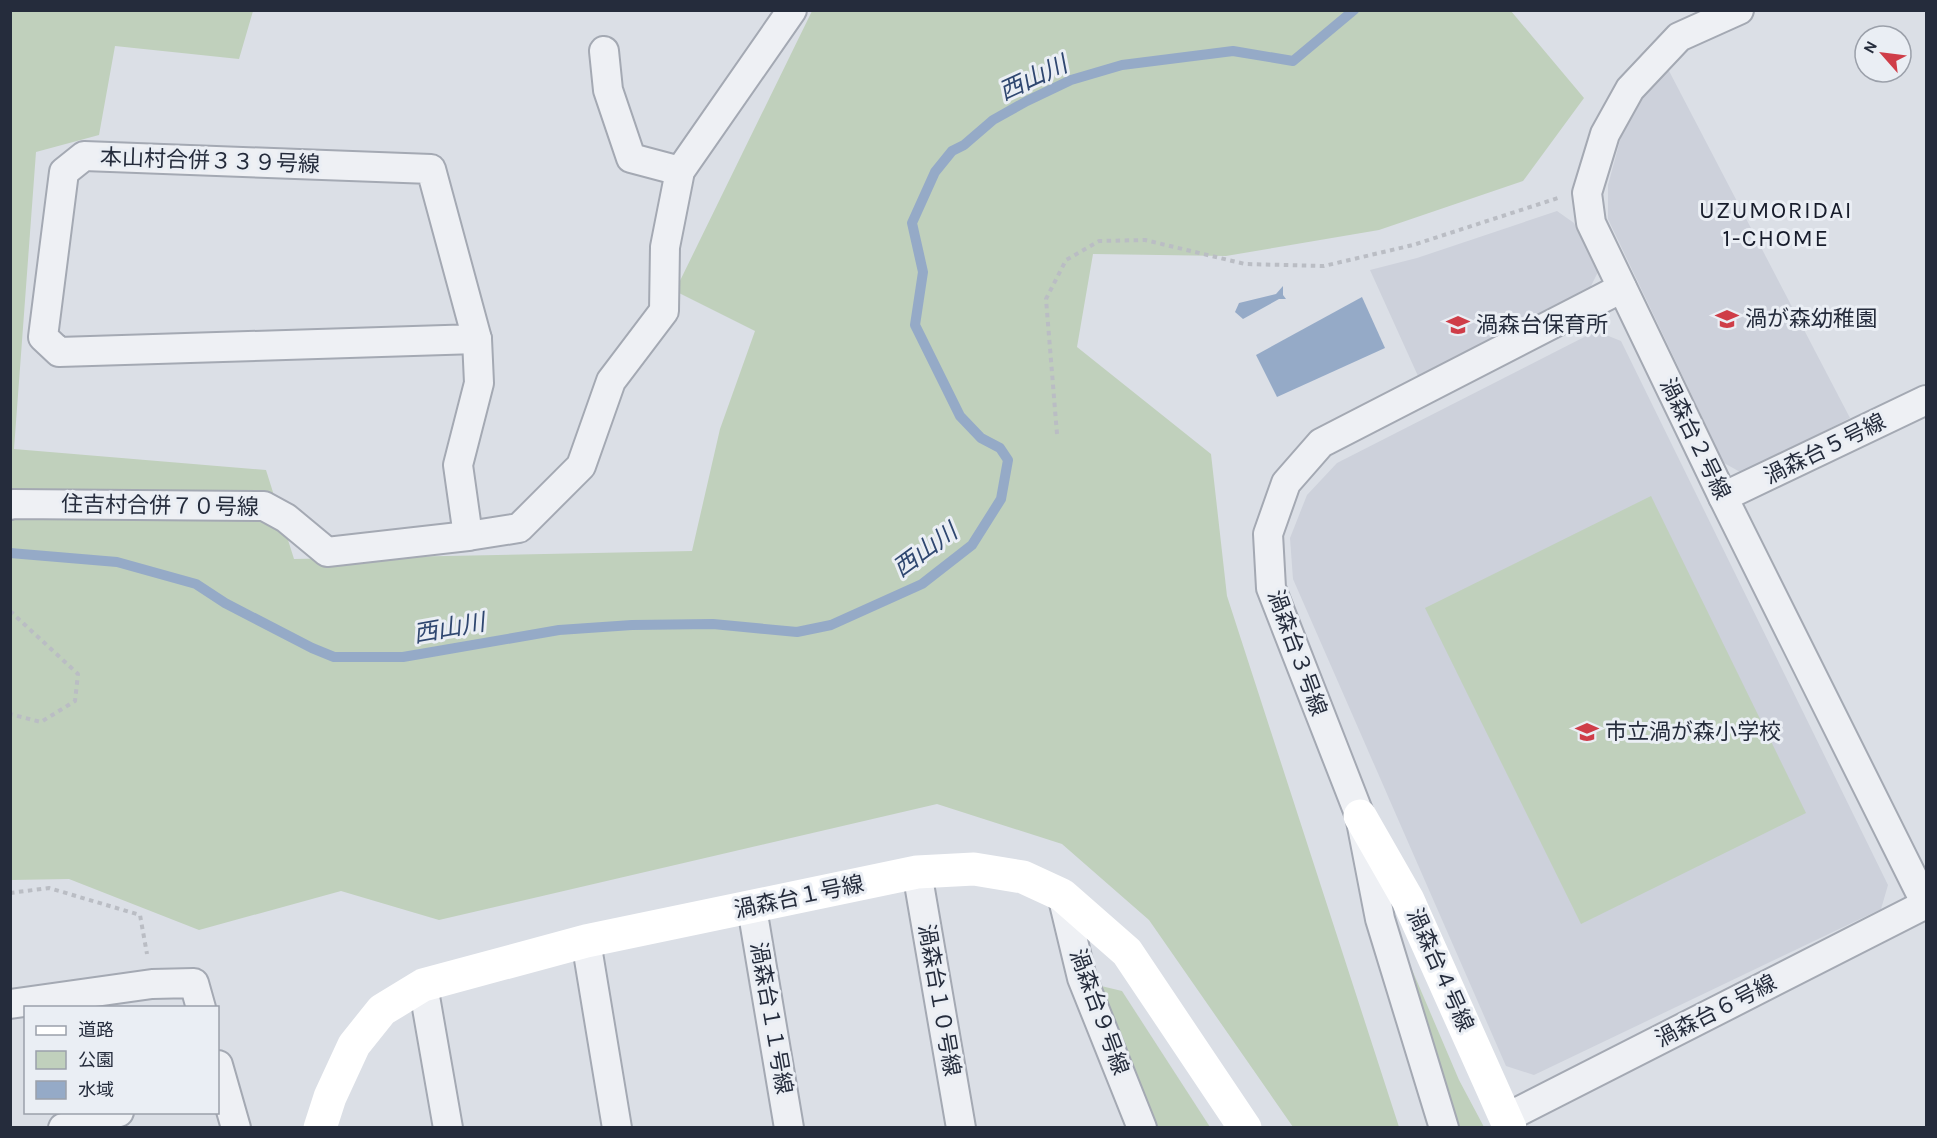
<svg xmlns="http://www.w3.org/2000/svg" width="1937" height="1138" viewBox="0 0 1937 1138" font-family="Karla,'Noto Sans JP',sans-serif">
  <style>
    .built { fill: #cdd1db }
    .green { fill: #c0d0bc }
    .water { fill: #95aac7 }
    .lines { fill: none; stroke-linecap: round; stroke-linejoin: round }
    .stream { stroke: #95aac7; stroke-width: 10 }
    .street-casing { stroke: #a4a9b3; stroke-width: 32 }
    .path { stroke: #babdc4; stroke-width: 4; stroke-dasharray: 4.5 4.5; stroke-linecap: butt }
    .street { stroke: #eef0f4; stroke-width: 28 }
    .secondary { stroke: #fff; stroke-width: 33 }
    .labels { text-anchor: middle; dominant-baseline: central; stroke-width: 6; stroke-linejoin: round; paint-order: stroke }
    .street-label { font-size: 22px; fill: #252c3c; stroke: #eaeef4 }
    .poi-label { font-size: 22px; fill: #252c3c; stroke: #eaeef4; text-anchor: start }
    .water-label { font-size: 24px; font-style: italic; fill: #2f4770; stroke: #eaeef4 }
    .neighbourhood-label { font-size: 24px; letter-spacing: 1.5px; fill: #181d2c; stroke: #eaeef4 }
  </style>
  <rect width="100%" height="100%" fill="#dbdfe6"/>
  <g class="built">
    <path d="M1668 69 1850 418 1742 473 1724 463 1608 219V185L1621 137 1642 99Z"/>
    <path d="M1557 211 1574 223 1598 272 1588 292 1418 376 1370 270 1417 258Z"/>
    <path d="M1596 331 1621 341 1888 885 1881 909 1534 1075 1506 1066 1293 579 1290 538 1307 495 1337 463Z"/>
  </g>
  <g class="green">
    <path d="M10 11H253L239 59 115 46 99 135 36 152 14 449 266 470 294 559 692 551 720 429 755 331 675 291 812 11H1511L1584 98 1523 181 1379 230 1226 256 1093 254 1077 347 1211 454 1227 596 1399 1127H1293L1149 920 1062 844 937 804 439 920 341 891 199 930 69 879 11 880Z"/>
    <path d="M1651 496 1806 813 1581 924 1425 608Z"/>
    <path d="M1393 925 1459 1080 1484 1127H1459Z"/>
    <path d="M1097 985 1122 991 1210 1127H1157Z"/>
  </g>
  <g class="water">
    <path d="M1283 286V295L1286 299H1279L1243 319 1235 312 1239 303 1276 294Z"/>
    <path d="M1362 297 1385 348 1277 397 1256 355Z"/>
  </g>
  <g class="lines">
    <path class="stream" d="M10 553 117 562 196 584 225 603 312 648 334 657H403L559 630 632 625 713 624 797 632 831 625 922 584 972 545 1001 499 1008 460 1000 448 981 438 960 416 915 325 923 272 912 223 935 172 952 151 964 145 993 120 1027 101 1071 80 1122 65 1233 51 1293 61 1354 10"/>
    <g class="street-casing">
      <g id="street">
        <path d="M1739 10 1679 37 1630 89 1605 134 1587 193 1591 223 1723 497 1926 904"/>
        <path d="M604 51 608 90 631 158 680 171"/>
        <path d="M84 156 431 169 477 339 59 352 43 337 64 172Z"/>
        <path d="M1723 497 1926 400"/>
        <path d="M10 505 13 504 264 506 286 518 327 552 468 536 519 528 581 466 611 381 664 311 665 247 680 171 792 10"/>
        <path d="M468 536 458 465 479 383 477 339"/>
        <path d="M917 872 961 1128"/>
        <path d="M1062 895 1082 978 1142 1128"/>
        <path d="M752 908 789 1128"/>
        <path d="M586 941 617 1128"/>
        <path d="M423 985 448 1128"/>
        <path d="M10 1004 152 984 194 983 201 1008"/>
        <path d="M218 1065 236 1128"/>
        <path d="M1506 1118 1926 904"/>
        <path d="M63 1128 119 1112"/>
        <path d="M1444 1128 1380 919 1360 816 1271 588 1268 534 1286 483 1321 443 1622 288"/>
      </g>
    </g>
    <g class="path">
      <path d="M1057 434 1046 299 1066 260 1099 241 1145 240 1245 264 1324 266 1413 245 1558 198"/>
      <path d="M10 611 78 674 75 701 41 722 10 714"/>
      <path d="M10 893 49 888 140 915 147 954"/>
    </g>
    <use href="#street" class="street"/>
    <g class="secondary">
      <path d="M1360 816 1408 900 1510 1128"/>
      <path d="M320 1128 330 1097 354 1045 382 1010 423 985 586 941 917 872 974 869 1023 877 1062 895 1127 952 1245 1128"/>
    </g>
  </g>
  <defs>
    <g id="school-bare" transform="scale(1.8)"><path d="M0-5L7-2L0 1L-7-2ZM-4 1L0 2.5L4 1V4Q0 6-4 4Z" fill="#cf3d48" stroke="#eaeef4" stroke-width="2.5" paint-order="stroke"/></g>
  </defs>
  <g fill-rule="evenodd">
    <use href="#school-bare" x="1727" y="319"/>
    <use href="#school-bare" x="1458" y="325"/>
    <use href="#school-bare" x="1587" y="732"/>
  </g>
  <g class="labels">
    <g class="street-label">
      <text transform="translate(210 161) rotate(2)">本山村合併３３９号線</text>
      <text transform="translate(1695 439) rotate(64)">渦森台２号線</text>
      <text transform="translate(1825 449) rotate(-26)">渦森台５号線</text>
      <text transform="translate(160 506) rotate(1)">住吉村合併７０号線</text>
      <text transform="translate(1297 653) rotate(70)">渦森台３号線</text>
      <text transform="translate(799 897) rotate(-12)">渦森台１号線</text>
      <text transform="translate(1440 970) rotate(66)">渦森台４号線</text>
      <text transform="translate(939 1000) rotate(80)">渦森台１０号線</text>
      <text transform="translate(1716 1011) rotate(-27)">渦森台６号線</text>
      <text transform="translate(1099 1012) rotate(70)">渦森台９号線</text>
      <text transform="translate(771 1018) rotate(80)">渦森台１１号線</text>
    </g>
    <g class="poi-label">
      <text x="1745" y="319">渦が森幼稚園</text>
      <text x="1476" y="325">渦森台保育所</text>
      <text x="1605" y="732">市立渦が森小学校</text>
    </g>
    <g class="water-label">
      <text transform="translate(1033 78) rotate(-25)">西山川</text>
      <text transform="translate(925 550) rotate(-36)">西山川</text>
      <text transform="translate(449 628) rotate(-10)">西山川</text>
    </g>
    <g class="neighbourhood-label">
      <text x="1776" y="210">UZUMORIDAI<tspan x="1776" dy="28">1-CHOME</tspan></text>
    </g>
  </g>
  <rect width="1937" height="1138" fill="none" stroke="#252c3c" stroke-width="24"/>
  <rect x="24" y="1006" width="195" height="108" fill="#eaeef4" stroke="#9ba0aa" stroke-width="1.5"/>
  <rect x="36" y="1026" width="30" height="9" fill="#ffffff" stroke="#9ba0aa" stroke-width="1.5"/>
  <text x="78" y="1036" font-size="18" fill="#252c3c">道路</text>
  <rect x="36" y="1051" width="30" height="18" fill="#c0d0bc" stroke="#9ba0aa" stroke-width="1.5"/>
  <text x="78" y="1066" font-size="18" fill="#252c3c">公園</text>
  <rect x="36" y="1081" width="30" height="18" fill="#95aac7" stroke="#9ba0aa" stroke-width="1.5"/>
  <text x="78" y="1096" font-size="18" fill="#252c3c">水域</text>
  <g transform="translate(1883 54) rotate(298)"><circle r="28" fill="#eaeef4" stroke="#9ba0aa" stroke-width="1.5"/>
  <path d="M0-4.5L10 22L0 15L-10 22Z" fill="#cf3d48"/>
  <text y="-9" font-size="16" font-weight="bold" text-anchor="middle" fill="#252c3c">N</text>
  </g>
</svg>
